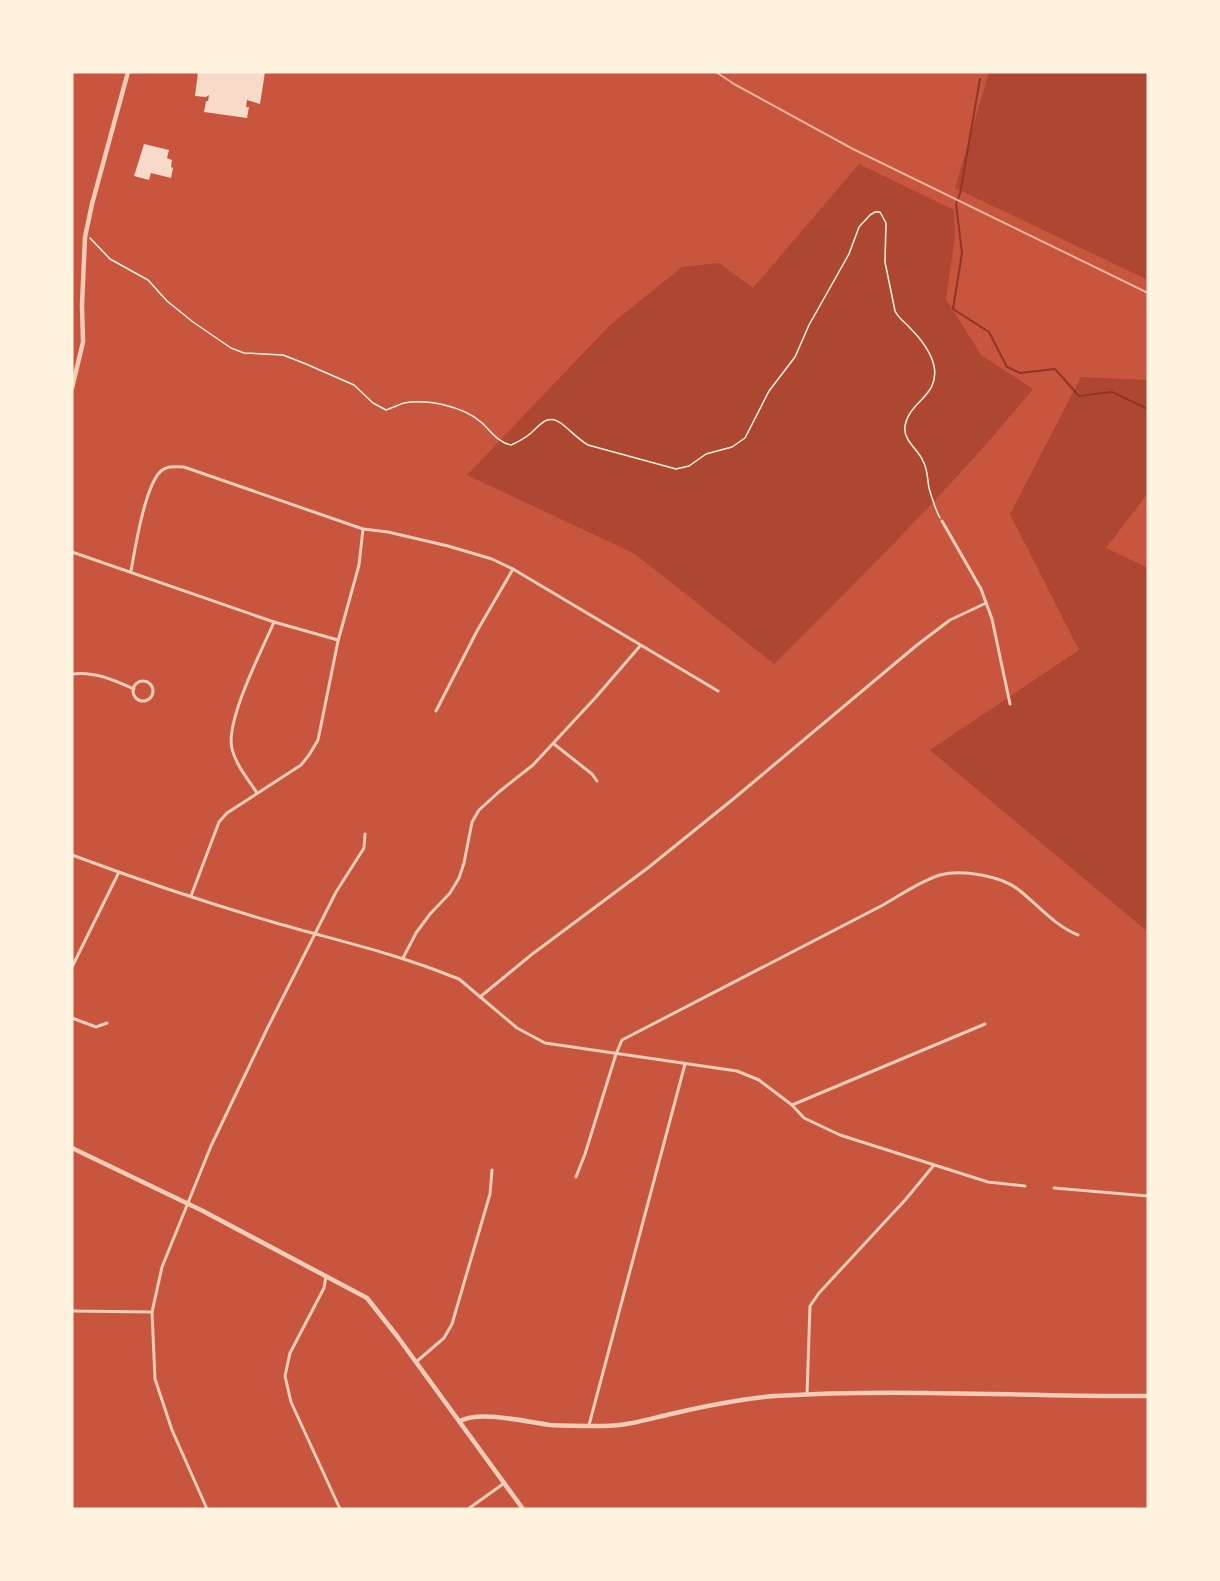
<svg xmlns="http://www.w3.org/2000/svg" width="1220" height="1581" viewBox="0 0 1220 1581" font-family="'Work Sans',sans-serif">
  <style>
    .green { fill: #ae4732 }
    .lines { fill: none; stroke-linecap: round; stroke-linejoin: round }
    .stream { stroke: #8f3625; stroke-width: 2 }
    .building { fill: #f7dbc8 }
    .path { stroke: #fff3e0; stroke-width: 1.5 }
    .minor { stroke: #f1ccb7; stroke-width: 3 }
    .tertiary { stroke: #f1ccb7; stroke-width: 4.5 }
    .rail { stroke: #e9b49f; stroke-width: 2 }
  </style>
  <rect width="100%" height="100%" fill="#c8553d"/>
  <g class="green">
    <path d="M989 72H1148V280L955 188Z"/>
    <path d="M859 164 954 210 955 236 946 299 981 355 1033 389C953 487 863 575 774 664L635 554 467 475 610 325 682 267 719 263 753 288Z"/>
    <path d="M1081 377 1148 380V493L1106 548 1148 568V932L930 750 1079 650 1010 514Z"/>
  </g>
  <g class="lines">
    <path class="stream" d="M980 79 960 194 956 204 962 253 953 309 989 332 1007 367 1020 373 1055 369 1079 396 1112 392 1148 409"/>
  </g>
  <g class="building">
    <path d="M198 72H265L260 104 247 100 246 107H249L247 118 204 112 206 101H208L209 95 206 97 195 96Z"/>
    <path d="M144 144 169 150 167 158 172 160 171 167 173 168 171 178 151 173 149 180 134 176Z"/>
  </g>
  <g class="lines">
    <path class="path" d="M90 238 110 259 148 280 167 301 193 322 231 348 244 353 283 355 306 364 354 385 373 403 386 410C392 408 398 405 404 403 428 399 462 406 481 422 490 430 498 443 511 445 518 442 525 438 531 433 541 424 548 413 562 424 571 431 578 439 588 445L676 469 689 466 706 454 732 447 745 438 769 391 795 357 809 325 849 254 859 227 870 215 875 212H880L886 223 885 262 895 311C899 319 905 322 910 328 920 338 931 352 934 366 940 396 909 401 905 426 903 441 918 449 923 461 928 470 927 478 929 488 932 498 935 509 940 518"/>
    <g class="minor">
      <path d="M942 521 981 589 992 619 1010 704"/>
      <path d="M72 552 274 622 338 640"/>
      <path d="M131 571C135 549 145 485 161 471 168 465 176 467 184 467L363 529 388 532 448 546 492 559 513 569 718 691"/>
      <path d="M72 674C94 671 114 680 134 689"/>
      <circle cx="143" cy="691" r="10"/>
      <path d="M436 711 477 631 513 569"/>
      <path d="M554 744 592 774 597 781"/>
      <path d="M257 793C248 779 236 765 232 749 225 721 262 650 274 622"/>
      <path d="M72 855C139 880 207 903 276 923 335 940 394 953 451 976L459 979 517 1028 545 1043 737 1071 759 1080 792 1105 804 1118 840 1135 988 1182 1025 1186"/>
      <path d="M191 896 219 822 227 813 301 765 309 755 318 740 338 641 359 565 363 529"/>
      <path d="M403 958 416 933 430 914 450 893 459 878 464 863 472 822 479 810 500 791 533 765 596 697 640 646"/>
      <path d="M72 967 119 872"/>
      <path d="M480 997 531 955 649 867 732 800 917 645 950 620 986 603"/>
      <path d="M72 1018 96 1027 107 1023"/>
      <path d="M792 1105 985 1024"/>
      <path d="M576 1177 585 1154 616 1054 622 1040 883 905C901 895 920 881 940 875 962 869 1002 876 1019 890 1039 906 1054 925 1078 935"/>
      <path d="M1054 1188 1148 1196"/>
      <path d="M326 1276 324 1288 290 1353 285 1376 291 1402 340 1509"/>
      <path d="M72 1311 152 1312"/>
      <path d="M416 1362 444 1338 452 1324 490 1194 492 1170"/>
      <path d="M807 1395 810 1306 819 1293 906 1199 934 1165"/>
      <path d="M589 1425 685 1064"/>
      <path d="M207 1509 172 1430 155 1379 152 1312 162 1267 211 1146 268 1027 336 892 364 848 365 834"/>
      <path d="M468 1509 503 1484"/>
    </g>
    <g class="tertiary">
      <path d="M72 388 83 342 82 305 85 237 92 204 128 72"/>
      <path d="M72 1148 201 1210 367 1298 397 1336 523 1509"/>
      <path d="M460 1421C480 1410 526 1422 550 1425 567 1426 586 1426 604 1426 627 1426 649 1419 671 1414 705 1406 740 1399 774 1396 899 1388 1024 1397 1148 1396"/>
    </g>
    <path class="rail" d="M716 72 734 84 853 149 1148 293"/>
  </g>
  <rect width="1220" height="1581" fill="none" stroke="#fff3e0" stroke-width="147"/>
</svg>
